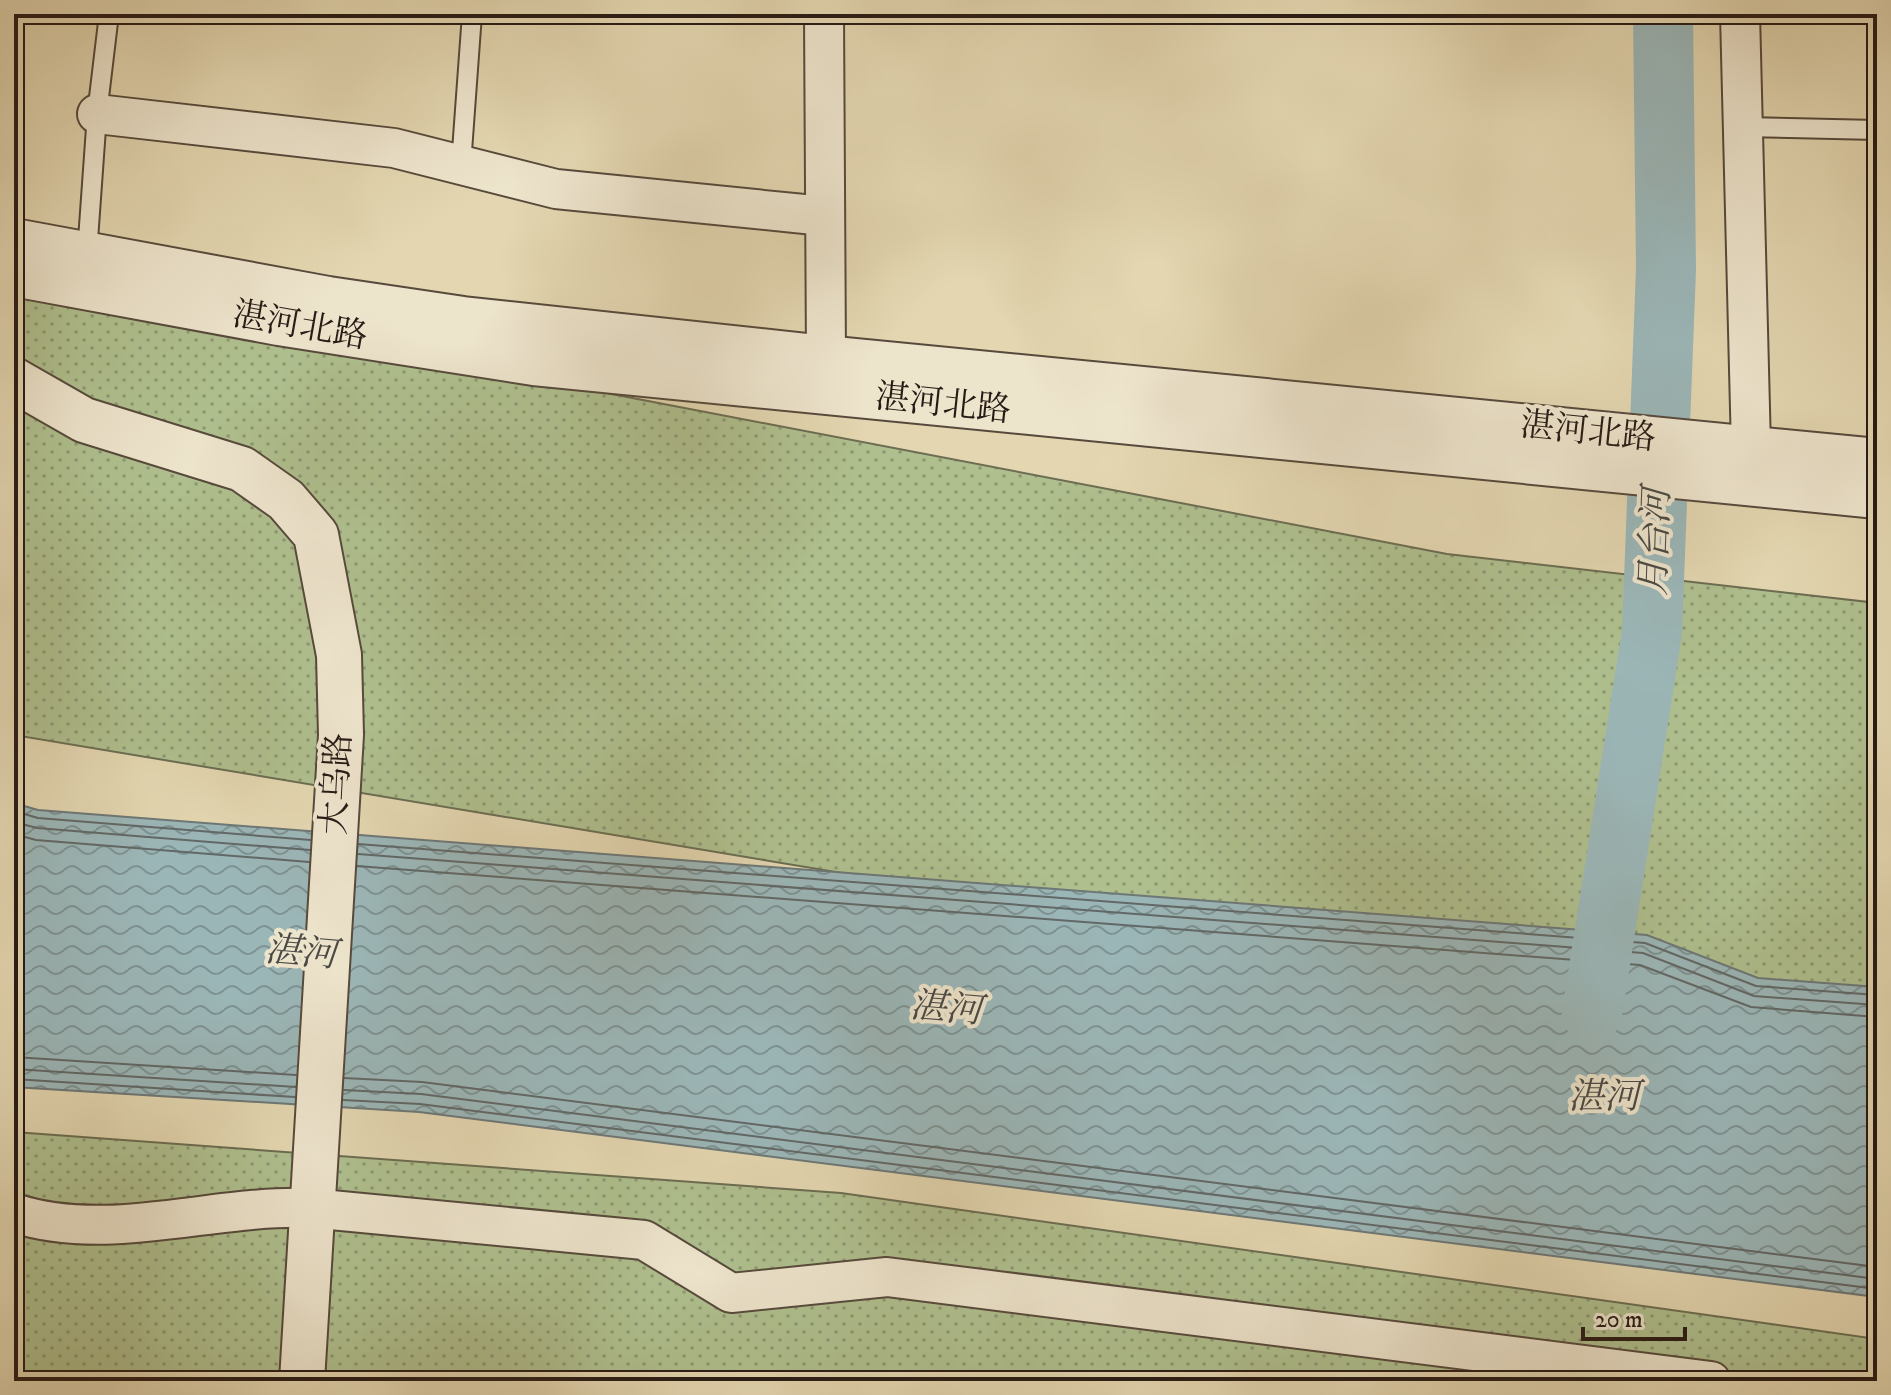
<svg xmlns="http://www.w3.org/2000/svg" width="1891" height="1395" viewBox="0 0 1891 1395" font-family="'IM FELL DW Pica','Noto Serif SC',serif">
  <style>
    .green { fill: url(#green-dots); stroke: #6c6d52; stroke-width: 2 }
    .water { fill: url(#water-waves); stroke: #6d7877; stroke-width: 2 }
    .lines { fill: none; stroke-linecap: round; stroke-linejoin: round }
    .shore { stroke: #626866; stroke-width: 2 }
    .river { stroke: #9bb6b7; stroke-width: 60 }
    .service-casing { stroke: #574a3c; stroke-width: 22 }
    .minor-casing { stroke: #574a3c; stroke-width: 42 }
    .tertiary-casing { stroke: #574a3c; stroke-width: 48 }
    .service { stroke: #ede4cc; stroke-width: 18 }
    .minor { stroke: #ede4cc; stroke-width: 38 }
    .tertiary { stroke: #ede4cc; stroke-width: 44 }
    .labels { text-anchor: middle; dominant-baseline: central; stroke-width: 8; stroke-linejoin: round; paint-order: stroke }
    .street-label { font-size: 34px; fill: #281b16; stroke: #ede4cc }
    .water-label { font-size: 36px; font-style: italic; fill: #4a4a46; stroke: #ede4cc }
  </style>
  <defs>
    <pattern id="green-dots" width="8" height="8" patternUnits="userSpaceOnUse" patternTransform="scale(2)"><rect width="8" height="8" fill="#afbf8e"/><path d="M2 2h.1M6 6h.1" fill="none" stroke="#8e9a73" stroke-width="1.8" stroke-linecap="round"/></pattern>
    <pattern id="water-waves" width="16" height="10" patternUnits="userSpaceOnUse" patternTransform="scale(2)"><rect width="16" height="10" fill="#9bb6b7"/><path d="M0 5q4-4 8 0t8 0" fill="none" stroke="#7e9394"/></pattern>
  </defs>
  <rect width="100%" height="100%" fill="#e3d6b0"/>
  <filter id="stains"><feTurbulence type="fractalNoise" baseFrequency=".0025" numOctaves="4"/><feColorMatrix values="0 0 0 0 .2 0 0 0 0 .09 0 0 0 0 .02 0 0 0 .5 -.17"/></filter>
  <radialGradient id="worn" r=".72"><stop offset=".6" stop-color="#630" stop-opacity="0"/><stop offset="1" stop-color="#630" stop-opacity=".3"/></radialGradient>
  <g class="green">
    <path d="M14 297 236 322 1447 554 1877 603V999L1022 903 14 735Z"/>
    <path d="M14 1132 841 1193 1877 1339V1381H14Z"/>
  </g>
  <path class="water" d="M14 803 38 810 1647 935 1758 978 1877 987V1297L419 1112 14 1087Z"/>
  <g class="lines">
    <g class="shore">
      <path d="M14 811 38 818 311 840"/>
      <path d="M14 822 37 828 310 850"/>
      <path d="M14 834 36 840 309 862"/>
      <path d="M358 844 1645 943 1756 986 1877 995"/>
      <path d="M358 854 1643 953 1754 996 1877 1005"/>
      <path d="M357 866 1640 965 1751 1007 1877 1017"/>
      <path d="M14 1057 296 1075"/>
      <path d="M14 1069 296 1087"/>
      <path d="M344 1078 422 1082 1877 1267"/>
      <path d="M14 1079 295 1097"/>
      <path d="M344 1090 421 1094 1877 1279"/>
      <path d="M343 1100 420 1104 1877 1289"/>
    </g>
    <path class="river" d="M1592 1013 1652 632 1666 269 1663 14"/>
    <g class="service-casing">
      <g id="service">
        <path d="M1743 127 1877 130"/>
        <path d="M461 165 472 14"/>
        <path d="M87 254 97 114 109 14"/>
      </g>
    </g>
    <g class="minor-casing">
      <g id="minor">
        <path d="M824 14 826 358"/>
        <path d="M1740 14 1751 448"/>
        <path d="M97 114 394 148 556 189 824 216"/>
        <path d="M14 1213C110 1244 213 1204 310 1208L644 1240 731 1293 887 1277 1711 1381"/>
      </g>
    </g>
    <g class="tertiary-casing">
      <g id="tertiary">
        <path d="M14 241 328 299 463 319 826 358 1877 461"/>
        <path d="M14 274 279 323 534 363 1877 496"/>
        <path d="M14 380 84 420 242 469 286 500 316 535 339 655 341 735 302 1381"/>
      </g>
    </g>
    <use href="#service" class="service"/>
    <use href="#minor" class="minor"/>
    <use href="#tertiary" class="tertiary"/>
  </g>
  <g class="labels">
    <g class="street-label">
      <text transform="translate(300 326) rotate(10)">湛河北路</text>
      <text transform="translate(943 404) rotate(6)">湛河北路</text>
      <text transform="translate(1588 432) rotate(6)">湛河北路</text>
      <text transform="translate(337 784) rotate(-87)">大乌路</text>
    </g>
    <g class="water-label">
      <text transform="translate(1656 542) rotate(-88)">月台河</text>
      <text transform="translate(301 953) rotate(5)">湛河</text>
      <text transform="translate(946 1009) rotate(5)">湛河</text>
      <text x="1604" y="1097">湛河</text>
    </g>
  </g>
  <rect width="1891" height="1395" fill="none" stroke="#e3d6b0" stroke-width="48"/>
  <rect x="16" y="16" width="1859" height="1363" fill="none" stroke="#281b16" stroke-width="4"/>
  <rect x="24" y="24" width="1843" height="1347" fill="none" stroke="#281b16" stroke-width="2"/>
  <path d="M1583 1327v12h102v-12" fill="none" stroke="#281b16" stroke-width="4"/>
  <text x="1595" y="1327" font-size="24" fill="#281b16" stroke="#ede4cc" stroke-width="6" paint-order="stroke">20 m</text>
  <rect width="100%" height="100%" filter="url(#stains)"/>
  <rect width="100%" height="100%" fill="url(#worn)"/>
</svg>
